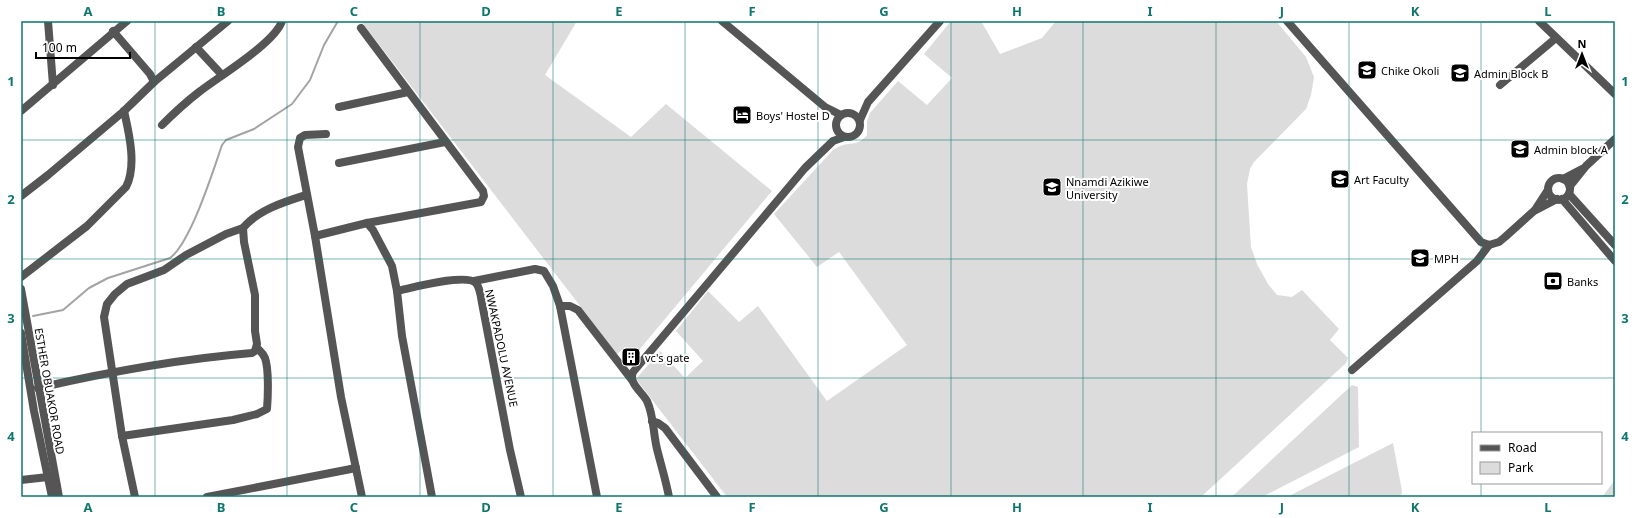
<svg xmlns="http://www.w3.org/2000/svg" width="1636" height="518" viewBox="0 0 1636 518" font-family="'Noto Sans',sans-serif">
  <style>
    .green { fill: #dcdcdc }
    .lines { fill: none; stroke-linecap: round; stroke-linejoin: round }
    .stream { stroke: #a3a3a3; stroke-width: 2 }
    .minor { stroke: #555; stroke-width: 8 }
    .grid { fill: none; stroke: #0f766e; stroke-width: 1; stroke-opacity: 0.55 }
    .labels { text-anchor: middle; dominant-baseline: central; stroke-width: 4; stroke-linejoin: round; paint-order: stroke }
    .poi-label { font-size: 11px; fill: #000; stroke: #fff; text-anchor: start }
    .street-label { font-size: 11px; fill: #000; stroke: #fff }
    .neatline { fill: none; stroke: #0f766e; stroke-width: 1.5 }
    .grid-label { font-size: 13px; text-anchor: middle; font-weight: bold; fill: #0f766e }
  </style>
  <rect width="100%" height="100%" fill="#fff"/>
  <g class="green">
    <path d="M361 21H577L545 75 631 137 666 104 772 191 634 356 625 347 617 354Z"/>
    <path d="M951 21H981L1000 54 1042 38 1056 21H1276L1306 57 1314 77 1311 95 1306 109 1254 162 1250 169 1247 184 1251 247 1257 264 1268 284 1277 295 1292 297 1302 290 1339 329 1330 340 1348 358 1346 363 1201 497H727L636 379 660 351 685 378 703 361 676 331 708 291 739 322 758 306 827 401 907 345 839 252 817 267 774 214 833 150C836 148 839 146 843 145 854 142 857 146 867 135V121L870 113 898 81 927 105 952 78 924 54Z"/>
    <path d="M1352 385 1358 387 1359 447 1262 497H1230L1236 493Z"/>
    <path d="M1393 443 1402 491 1401 497H1287Z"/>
    <path d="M1615 480V497H1602Z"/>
  </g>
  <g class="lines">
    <path class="stream" d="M33 316 63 310 89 288 108 278 170 258C191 242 213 171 222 145L226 140 254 129 292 104 310 80 324 45 338 21"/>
    <g class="minor">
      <path d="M48 21 53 85"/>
      <path d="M722 21 825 107 841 115"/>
      <path d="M1287 21 1481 242 1489 245 1499 242 1505 237 1535 210 1548 190"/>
      <path d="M1539 21 1615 94"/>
      <path d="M113 31 150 74 154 82"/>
      <path d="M196 47 222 75"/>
      <path d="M1500 85 1556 38"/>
      <path d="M339 107 408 92"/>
      <path d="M21 111 127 21"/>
      <circle cx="848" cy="125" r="12"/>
      <path d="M860 120 868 102 940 21"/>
      <path d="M162 125C173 114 186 102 199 92 218 77 275 43 282 21"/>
      <path d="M326 134 305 135 300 138 298 147 315 236 341 397 362 497"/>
      <path d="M339 163 445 142"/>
      <circle cx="1559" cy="189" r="11"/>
      <path d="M1563 179 1582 169"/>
      <path d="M1570 186 1586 166 1615 139"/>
      <path d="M1569 194 1615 245"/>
      <path d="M21 196 48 175 124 111 154 82 228 21"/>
      <path d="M1562 199 1615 261"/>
      <path d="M1536 210 1557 199"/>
      <path d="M367 223 373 230 392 266 397 291 402 336 432 497"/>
      <path d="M315 236 367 223 481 202 484 196 483 191 361 28"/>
      <path d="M21 277 87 226 126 187C137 166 129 133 124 111"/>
      <path d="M474 281 535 269 544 271 553 286 560 306 597 497"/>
      <path d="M21 289 59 497"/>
      <path d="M397 291C412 288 465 273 476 283 480 288 481 297 482 303L510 450 521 497"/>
      <path d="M560 306H570L578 310 632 380"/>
      <path d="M21 333 34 411 52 497"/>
      <path d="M1352 370 1477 261 1489 245"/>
      <path d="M38 388C108 372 180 359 252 353L255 351 257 344 255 331V295L244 242 243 228C258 210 284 202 306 195"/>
      <path d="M652 421 658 423 665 428 717 497"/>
      <path d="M122 436 233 420 257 414 267 409C268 397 269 369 265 358 263 353 260 351 257 348"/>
      <path d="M21 480 48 477"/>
      <path d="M135 497 122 436 104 317 107 304 115 294 127 284 164 270 186 255 226 234 243 228"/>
      <path d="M207 497 356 468"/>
      <path d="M669 497C666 481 661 465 657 449 653 433 654 416 647 401 642 392 628 383 633 372L805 168 833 141 844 137"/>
    </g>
  </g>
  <path class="grid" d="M155 21V497M287 21V497M420 21V497M553 21V497M685 21V497M818 21V497M951 21V497M1083 21V497M1216 21V497M1349 21V497M1481 21V433M21 140H1615M21 259H1615M21 378H1615M1481 483V497"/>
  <defs>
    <g id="university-square" transform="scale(1)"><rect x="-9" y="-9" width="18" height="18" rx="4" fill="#000" stroke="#fff"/><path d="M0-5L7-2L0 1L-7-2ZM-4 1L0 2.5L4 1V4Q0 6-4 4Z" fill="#fff"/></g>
    <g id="hotel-square" transform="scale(1)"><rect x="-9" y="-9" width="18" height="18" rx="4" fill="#000" stroke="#fff"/><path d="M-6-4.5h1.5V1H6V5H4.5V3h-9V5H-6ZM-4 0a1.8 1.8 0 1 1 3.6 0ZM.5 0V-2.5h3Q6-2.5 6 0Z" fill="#fff"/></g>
    <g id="bank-square" transform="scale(1)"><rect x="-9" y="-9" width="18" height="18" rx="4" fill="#000" stroke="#fff"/><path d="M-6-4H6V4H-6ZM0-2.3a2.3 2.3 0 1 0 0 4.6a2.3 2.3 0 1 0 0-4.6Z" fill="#fff"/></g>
    <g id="building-square" transform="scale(1)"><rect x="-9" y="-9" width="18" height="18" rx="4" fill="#000" stroke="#fff"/><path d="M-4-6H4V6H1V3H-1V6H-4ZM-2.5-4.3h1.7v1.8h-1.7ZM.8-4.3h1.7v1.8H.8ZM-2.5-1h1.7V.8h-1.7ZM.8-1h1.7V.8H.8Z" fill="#fff"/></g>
  </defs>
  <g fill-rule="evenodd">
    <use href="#university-square" x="1367" y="70"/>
    <use href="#university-square" x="1460" y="73"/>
    <use href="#hotel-square" x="742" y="115"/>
    <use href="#university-square" x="1520" y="149"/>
    <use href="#university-square" x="1340" y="179"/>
    <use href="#university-square" x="1052" y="187"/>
    <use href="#university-square" x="1420" y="258"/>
    <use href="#bank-square" x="1553" y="281"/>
    <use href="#building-square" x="631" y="357"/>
  </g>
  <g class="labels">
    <g class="poi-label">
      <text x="1381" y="70">Chike Okoli</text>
      <text x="1474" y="73">Admin Block B</text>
      <text x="756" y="115">Boys' Hostel D</text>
      <text x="1534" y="149">Admin block A</text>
      <text x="1354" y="179">Art Faculty</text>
      <text x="1066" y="181">Nnamdi Azikiwe<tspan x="1066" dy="13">University</tspan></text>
      <text x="1434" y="258">MPH</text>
      <text x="1567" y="281">Banks</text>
      <text x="645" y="357">vc's gate</text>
    </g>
    <g class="street-label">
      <text transform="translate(502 348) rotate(78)">NWAKPADOLU AVENUE</text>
      <text transform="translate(50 391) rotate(80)">ESTHER OBUAKOR ROAD</text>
    </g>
  </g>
  <rect width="1636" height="518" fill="none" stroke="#ffffff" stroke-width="44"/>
  <rect x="1472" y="432" width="130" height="52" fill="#ffffff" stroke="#999999"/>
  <rect x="1480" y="445" width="20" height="6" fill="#555555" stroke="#999999"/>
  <text x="1508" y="452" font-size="12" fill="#000000">Road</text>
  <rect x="1480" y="462" width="20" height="12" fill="#dcdcdc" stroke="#999999"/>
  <text x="1508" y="472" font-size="12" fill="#000000">Park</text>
  <g transform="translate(1582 54)" stroke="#ffffff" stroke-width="3" paint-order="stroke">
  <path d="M0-3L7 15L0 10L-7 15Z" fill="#000000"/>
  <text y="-6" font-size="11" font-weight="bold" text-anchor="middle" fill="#000000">N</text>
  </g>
  <path d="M36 52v6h94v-6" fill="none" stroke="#000000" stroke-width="2"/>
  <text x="42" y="52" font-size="12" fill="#000000" stroke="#ffffff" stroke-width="3" paint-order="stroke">100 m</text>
  <rect x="22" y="22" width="1592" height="474" class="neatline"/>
  <g class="grid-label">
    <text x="88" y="16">A</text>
    <text x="221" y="16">B</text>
    <text x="354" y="16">C</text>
    <text x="486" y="16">D</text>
    <text x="619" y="16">E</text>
    <text x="752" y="16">F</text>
    <text x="884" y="16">G</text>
    <text x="1017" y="16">H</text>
    <text x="1150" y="16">I</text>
    <text x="1282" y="16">J</text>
    <text x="1415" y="16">K</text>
    <text x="1548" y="16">L</text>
    <text x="11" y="86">1</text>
    <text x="1625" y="86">1</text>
    <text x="11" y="204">2</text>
    <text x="1625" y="204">2</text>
    <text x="11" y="323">3</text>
    <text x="1625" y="323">3</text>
    <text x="11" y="441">4</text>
    <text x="1625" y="441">4</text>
    <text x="88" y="512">A</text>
    <text x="221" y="512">B</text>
    <text x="354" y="512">C</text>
    <text x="486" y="512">D</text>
    <text x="619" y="512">E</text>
    <text x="752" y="512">F</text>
    <text x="884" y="512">G</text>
    <text x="1017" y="512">H</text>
    <text x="1150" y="512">I</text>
    <text x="1282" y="512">J</text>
    <text x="1415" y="512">K</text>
    <text x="1548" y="512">L</text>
  </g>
</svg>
